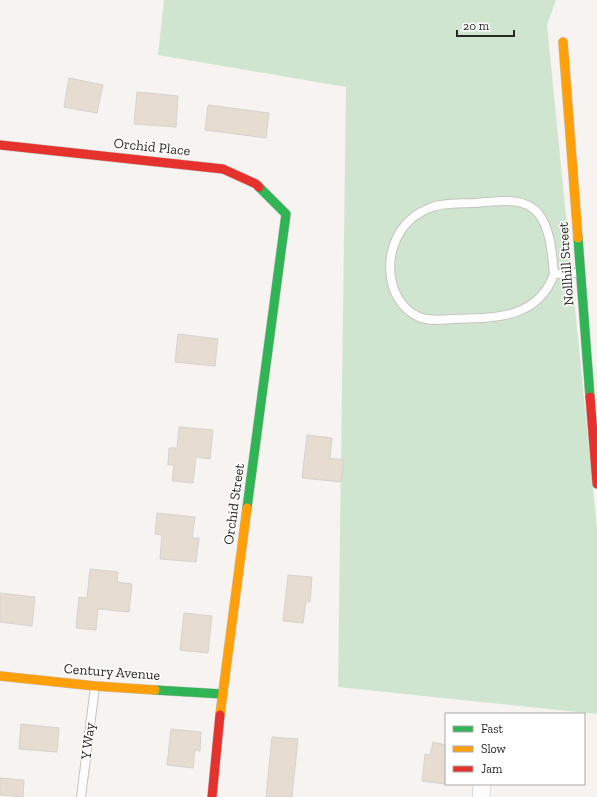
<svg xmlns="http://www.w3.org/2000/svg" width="597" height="797" viewBox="0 0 597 797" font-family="'Zilla Slab',serif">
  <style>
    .green { fill: #d0e5d0 }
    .building { fill: #e6dcd0; stroke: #d5d3d0 }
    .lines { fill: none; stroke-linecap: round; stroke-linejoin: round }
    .lane-casing { stroke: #c6c4c1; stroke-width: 10 }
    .street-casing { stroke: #c6c4c1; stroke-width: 18 }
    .fast-casing { stroke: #c6c4c1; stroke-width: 10 }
    .slow-casing { stroke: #c6c4c1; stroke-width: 10 }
    .jam-casing { stroke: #c6c4c1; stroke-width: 10 }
    .lane { stroke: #fefdfd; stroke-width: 8 }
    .street { stroke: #fefdfd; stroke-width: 17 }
    .fast { stroke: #30b455; stroke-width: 9 }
    .slow { stroke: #ff9f0a; stroke-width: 9 }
    .jam { stroke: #e5322d; stroke-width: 9 }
    .labels { text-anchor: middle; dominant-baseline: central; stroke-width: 3; stroke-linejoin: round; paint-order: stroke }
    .street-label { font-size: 14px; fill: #2a2825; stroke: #fff }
  </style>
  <rect width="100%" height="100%" fill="#f6f3f0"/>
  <path class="green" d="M164 0H556L547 25 597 529V714L338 687 346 87 158 55Z"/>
  <g class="building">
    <path d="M69 78 103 85 97 113 64 107Z"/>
    <path d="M137 92 178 96 176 127 134 124Z"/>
    <path d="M208 105 269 113 266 138 205 130Z"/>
    <path d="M178 334 218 339 215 366 175 362Z"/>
    <path d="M179 427 213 430 210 459 196 457 193 483 172 481 174 465H168L169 448H177Z"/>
    <path d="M307 435 332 438 330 458 344 460 341 482 302 478Z"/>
    <path d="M157 513 195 517 192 538H199L196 562 160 559 162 535 155 534Z"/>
    <path d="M90 569 118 572 117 582 132 584 129 612 98 609 96 630 76 628 79 597 87 598Z"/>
    <path d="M288 575 312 577 310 602 306 601 303 623 283 621Z"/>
    <path d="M0 593 35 597 32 626 0 622Z"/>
    <path d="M184 613 212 616 208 653 180 650Z"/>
    <path d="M21 724 59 728 57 752 19 749Z"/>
    <path d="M171 729 201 732 200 751 195 750 193 768 167 765Z"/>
    <path d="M272 737 298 739 292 797H266Z"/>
    <path d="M433 742 446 745V784L422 781 425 754 430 755Z"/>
    <path d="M0 778 24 780 23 797 0 795Z"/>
  </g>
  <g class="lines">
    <g class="lane-casing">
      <g id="lane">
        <path d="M554 274C552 255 551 229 538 213 522 195 495 202 474 203 461 203 448 203 435 206 426 209 416 214 409 221 382 246 383 301 419 317 429 321 441 320 452 319 492 318 538 320 554 274L579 273"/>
        <path d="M81 797 95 687"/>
      </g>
    </g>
    <g class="street-casing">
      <path id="street" d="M481 797 482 784"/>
    </g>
    <g class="fast-casing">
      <g id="fast">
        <path d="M578 238 590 397"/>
        <path d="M247 508 286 214 259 187"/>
        <path d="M155 690 222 694"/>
      </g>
    </g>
    <g class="slow-casing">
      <g id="slow">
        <path d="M563 42 578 238"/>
        <path d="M0 676 95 686 155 690"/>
        <path d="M220 715 247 508"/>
      </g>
    </g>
    <g class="jam-casing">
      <g id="jam">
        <path d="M0 145 223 169 256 184 259 187"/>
        <path d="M590 397 597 484"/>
        <path d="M212 797 220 715"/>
      </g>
    </g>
    <use href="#lane" class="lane"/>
    <use href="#street" class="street"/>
    <use href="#fast" class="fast"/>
    <use href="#slow" class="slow"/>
    <use href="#jam" class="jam"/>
  </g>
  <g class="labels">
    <g class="street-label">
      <text transform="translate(152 147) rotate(6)">Orchid Place</text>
      <text transform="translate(566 264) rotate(-94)">Nollhill Street</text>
      <text transform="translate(234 504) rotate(-82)">Orchid Street</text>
      <text transform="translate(112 672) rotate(4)">Century Avenue</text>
      <text transform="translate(88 741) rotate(-83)">Y Way</text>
    </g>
  </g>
  <rect x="445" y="713" width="140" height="72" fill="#ffffff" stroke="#aaa9a8"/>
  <rect x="453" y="726" width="20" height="6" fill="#30b455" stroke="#aaa9a8"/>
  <text x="481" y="733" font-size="12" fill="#2a2825">Fast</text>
  <rect x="453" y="746" width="20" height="6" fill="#ff9f0a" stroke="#aaa9a8"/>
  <text x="481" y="753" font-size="12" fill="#2a2825">Slow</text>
  <rect x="453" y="766" width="20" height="6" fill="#e5322d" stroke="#aaa9a8"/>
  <text x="481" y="773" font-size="12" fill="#2a2825">Jam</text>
  <path d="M457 30v6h57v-6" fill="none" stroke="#2a2825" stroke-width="2"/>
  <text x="463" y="30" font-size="12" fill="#2a2825" stroke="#ffffff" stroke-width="3" paint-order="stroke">20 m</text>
</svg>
